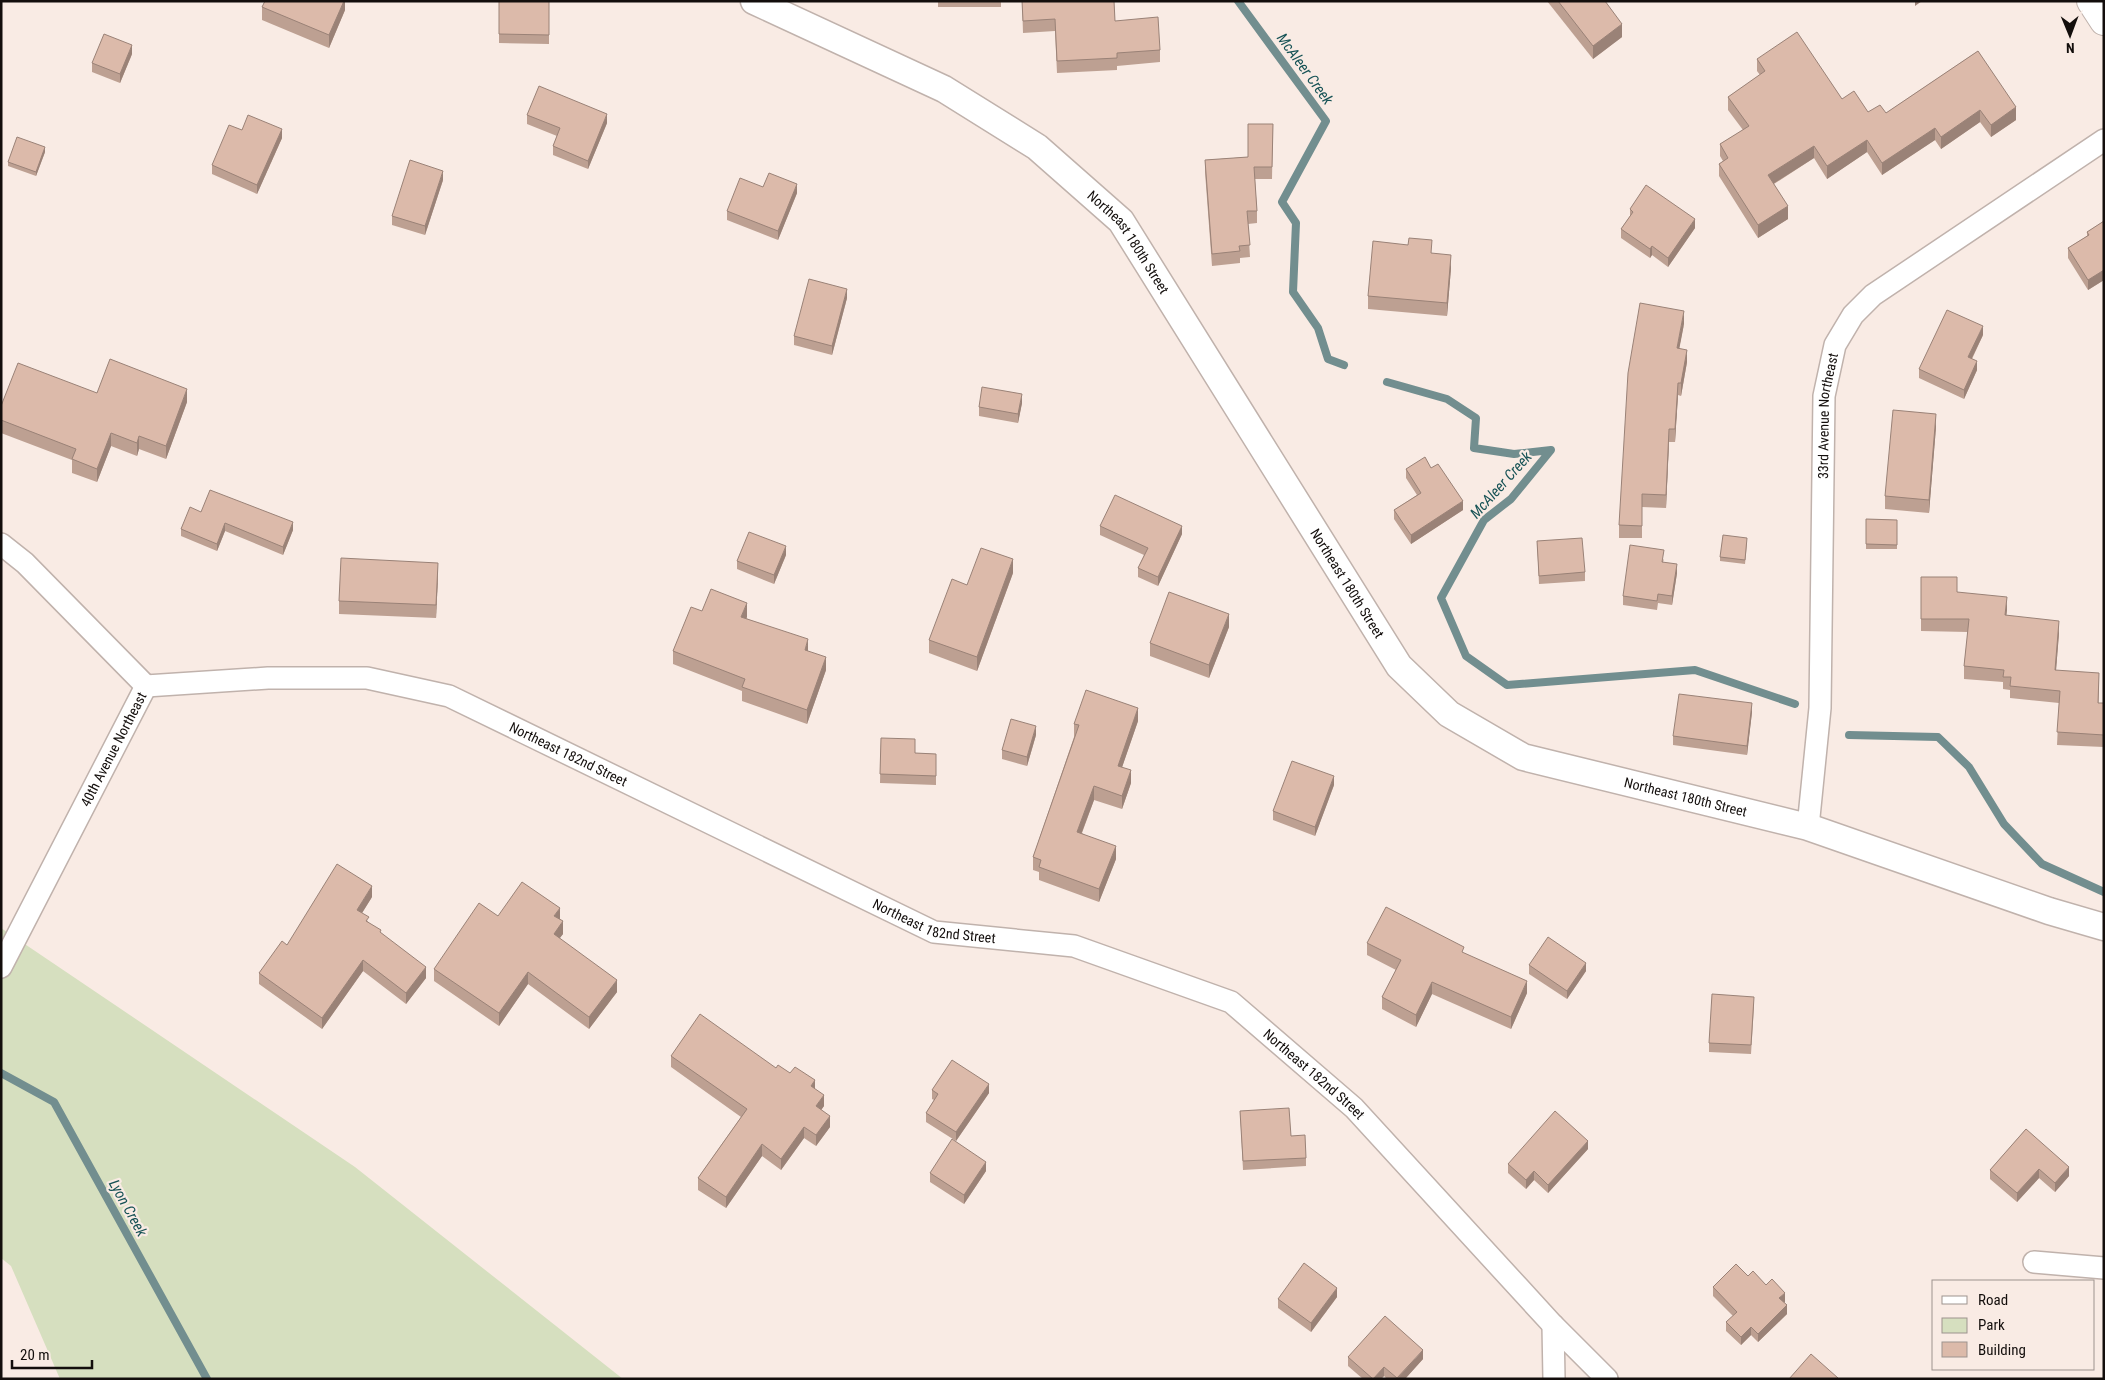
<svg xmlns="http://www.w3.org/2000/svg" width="2105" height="1380" viewBox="0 0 2105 1380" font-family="'Roboto Condensed',sans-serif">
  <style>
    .green { fill: #d6dfbf }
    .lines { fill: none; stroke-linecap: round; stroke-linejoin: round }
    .stream { stroke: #728e8f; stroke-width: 8 }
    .minor-casing { stroke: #c0b2ac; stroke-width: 24 }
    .tertiary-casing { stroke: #c0b2ac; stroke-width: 29 }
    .secondary-casing { stroke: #c0b2ac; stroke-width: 30 }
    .minor { stroke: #fff; stroke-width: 21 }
    .tertiary { stroke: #fff; stroke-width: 26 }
    .secondary { stroke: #fff; stroke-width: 28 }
    .wall { fill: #bda092 }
    .shaded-wall { fill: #9a8277 }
    .building { fill: #dcbaaa; stroke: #9a8277 }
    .labels { text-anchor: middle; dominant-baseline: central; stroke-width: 4.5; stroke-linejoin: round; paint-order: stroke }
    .street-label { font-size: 14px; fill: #130e0c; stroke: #f9ebe4 }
    .water-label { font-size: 15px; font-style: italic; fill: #165255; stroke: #f9ebe4 }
  </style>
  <rect width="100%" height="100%" fill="#f9ebe4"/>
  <path class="green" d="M1 928 355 1167 623 1379H60L11 1266 1 1258Z"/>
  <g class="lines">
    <g class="stream">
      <path d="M1238 1 1326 121 1282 202 1296 223 1293 292 1318 328 1328 359 1344 365"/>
      <path d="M1387 382 1447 399 1476 418 1474 448 1514 454 1551 450 1511 499 1484 520 1441 598 1466 656 1507 685 1695 670 1795 704"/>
      <path d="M1849 735 1938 737 1969 767 2004 824 2042 864 2104 892"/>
      <path d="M1 1073 54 1102 207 1379"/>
    </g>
    <g class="minor-casing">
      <g id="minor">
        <path d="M1 544 25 563 146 686"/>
        <path id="s1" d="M146 686 268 678H367L449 696 934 932 1074 946 1231 1002 1354 1108 1553 1325 1607 1379"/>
        <path id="s2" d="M1808 827 1820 708 1824 396 1835 345 1853 315 1873 295 2104 140"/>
        <path id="s3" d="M1 967 146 686"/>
        <path d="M2034 1262 2104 1268"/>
        <path d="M1553 1325 1554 1379"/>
      </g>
    </g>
    <g class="tertiary-casing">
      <g id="tertiary">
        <path id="s4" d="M754 1 944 89 1037 147 1121 221 1399 666 1449 714 1523 757 1808 827 2049 911 2104 927"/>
      </g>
    </g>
    <g class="secondary-casing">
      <path id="secondary" d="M2091 1 2104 21"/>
    </g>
    <use href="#minor" class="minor"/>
    <use href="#tertiary" class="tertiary"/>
    <use href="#secondary" class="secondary"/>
  </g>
  <g class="wall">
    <path d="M345 1V10L329 48 262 20V7Z"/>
    <path d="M499 1H549V44L499 43Z"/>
    <rect x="938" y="1" width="63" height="6"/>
    <path d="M1022 1H1114L1115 21 1160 50V62L1117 66V70L1057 73 1055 31 1023 33Z"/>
    <path d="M1547 1H1605L1622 37 1593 59Z"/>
    <path d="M1978 51 2016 120 1991 137 1980 122 1941 149 1935 140 1882 175 1867 152 1827 179 1814 158 1774 184 1788 219 1758 238 1719 176V164L1723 161 1720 156V144L1743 130 1728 110V97L1760 75 1757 71V59L1868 112 1886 113Z"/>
    <path d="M132 54 120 83 92 72V63Z"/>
    <path d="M527 115 607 123 588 169 553 155V146L557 136 527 124Z"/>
    <path d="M1273 124 1272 179H1255L1257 211V223L1248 224 1250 257 1240 258V263L1212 266 1205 172V160L1248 157Z"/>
    <path d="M242 130 282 138 257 194 212 174V165Z"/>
    <path d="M45 152 36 176 8 166V162Z"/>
    <path d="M443 180 425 235 392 225V216Z"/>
    <path d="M763 187 797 193 778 240 727 220V211Z"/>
    <path d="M1630 209 1695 228 1668 267 1652 255 1650 258 1621 238V229L1630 216Z"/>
    <path d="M2104 221V280L2088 290 2068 258V248L2087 236V232Z"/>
    <path d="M1432 253 1451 268 1447 316 1368 309V296Z"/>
    <path d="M847 298 832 355 794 345V336Z"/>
    <path d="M1684 324 1679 348 1687 362 1681 396 1678 395 1675 442H1669L1666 508 1642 507V538H1619V525Z"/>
    <path d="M1983 335 1972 359 1977 370 1964 399 1919 378V369Z"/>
    <path d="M97 393 187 402 166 459 139 449 137 456 111 446 97 482 72 473V460L1 433V406Z"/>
    <path d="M1022 403 1018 423 979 416V407Z"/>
    <path d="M1936 427 1929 513 1885 509V496Z"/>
    <path d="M1431 468 1463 510 1411 544 1394 519V510L1417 495 1406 478V469Z"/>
    <path d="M201 512 293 530 283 555 225 531 217 551 181 536V529Z"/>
    <path d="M1866 519 1897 520V549H1866Z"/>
    <path d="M1100 526 1182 534 1158 586 1138 577V568L1144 555 1100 535Z"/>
    <path d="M1537 541 1585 572V581L1539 584Z"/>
    <path d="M1747 543 1745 564 1720 561V557Z"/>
    <path d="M786 555 774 584 737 569V561Z"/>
    <path d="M1664 559 1663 562 1677 573 1672 605 1658 603 1657 610 1623 605V596Z"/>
    <path d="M1013 573 977 671 929 653V640L967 585Z"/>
    <path d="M438 576 436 618 339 614V601Z"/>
    <path d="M1921 577 1957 592 2007 610 2006 615 2059 633 2056 670 2099 686 2098 703H2104V747L2057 745 2059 703 2010 698V690L2003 689V682L1964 679V666L1968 632 1921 631Z"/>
    <path d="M702 611 747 617 746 618 808 651 826 670 807 724 742 701V691L673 664V651Z"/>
    <path d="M1229 627 1209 678 1150 656V643Z"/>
    <path d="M1752 712 1747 755 1673 745V736Z"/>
    <path d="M1138 721 1122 767 1131 783 1122 809 1094 800 1082 833 1116 859 1099 902 1039 880V872L1033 870V857L1074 737V724Z"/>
    <path d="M1036 735 1027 766 1002 759V750Z"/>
    <path d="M881 738 915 753 936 754V785L880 783Z"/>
    <path d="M1334 785 1315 836 1273 820V811Z"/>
    <path d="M372 897 362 913 369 923 381 933 426 978 406 1004 363 971 322 1029 259 984V973L287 945Z"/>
    <path d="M498 916 560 919 563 934 559 938 617 992 589 1029 528 984 499 1026 434 981V969Z"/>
    <path d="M1367 943 1464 953 1527 993 1511 1029 1432 994 1416 1027 1382 1009V997L1396 970 1367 955Z"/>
    <path d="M1529 965 1586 971 1567 999 1529 974Z"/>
    <path d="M1754 1006 1751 1054 1709 1052V1043Z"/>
    <path d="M671 1056 776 1068 824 1106 821 1110 830 1127 816 1146 804 1138 781 1170 762 1156 726 1208 698 1190V1178L741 1117 671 1067Z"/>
    <path d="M932 1090 989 1093 956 1141 926 1122V1113L934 1100 932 1099Z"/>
    <path d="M1240 1111 1291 1136 1306 1158V1166L1243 1170Z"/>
    <path d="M2026 1129 2069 1176 2055 1192 2039 1178 2017 1202 1990 1179V1170Z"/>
    <path d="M1588 1149 1548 1193 1534 1180 1526 1189 1508 1173V1164Z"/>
    <path d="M986 1171 964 1204 930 1182V1173Z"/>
    <path d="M1748 1276 1766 1285 1785 1302 1784 1303 1787 1314 1758 1342 1751 1335 1741 1345 1726 1331V1322L1733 1316 1713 1296V1287Z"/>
    <path d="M1337 1297 1311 1332 1278 1308V1299Z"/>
    <path d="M1348 1357 1423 1359 1405 1379H1387L1384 1376 1381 1379H1363L1348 1366Z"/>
  </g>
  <g class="shaded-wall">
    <path d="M344 1H345V10L329 48V35Z"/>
    <path d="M1915 1H1922L1915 6Z"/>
    <path d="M1622 24V37L1593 59V46Z"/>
    <path d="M132 45V54L120 83V74Z"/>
    <path d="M2016 107V120L1991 137V125Z"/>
    <path d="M1980 110V122L1941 149V137Z"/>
    <path d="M607 114V123L588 169V161Z"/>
    <path d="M1935 128V140L1882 175V163Z"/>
    <path d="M282 129V138L257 194V185Z"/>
    <path d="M1867 140V152L1827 179V166Z"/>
    <path d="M1814 146V158L1768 187V175Z"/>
    <path d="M45 147V152L36 176V172Z"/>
    <path d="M443 171V180L425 235V226Z"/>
    <path d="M797 184V193L778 240V231Z"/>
    <path d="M1788 206V219L1758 238V225Z"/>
    <path d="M1695 219V228L1668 267V258Z"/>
    <path d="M1652 246V255L1650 258V249Z"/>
    <path d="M1451 255V268L1447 316V303Z"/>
    <path d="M2104 270V280L2088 290V280Z"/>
    <path d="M847 289V298L832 355V346Z"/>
    <path d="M1684 311V324L1677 361V348Z"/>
    <path d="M1983 326V335L1968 366V357Z"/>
    <path d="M1687 350V362L1681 396V383Z"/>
    <path d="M1977 361V370L1964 399V390Z"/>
    <path d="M1678 383V395L1675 442V429Z"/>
    <path d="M187 389V402L166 459V446Z"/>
    <path d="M1022 394V403L1018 423V414Z"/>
    <path d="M1936 414V427L1929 513V500Z"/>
    <path d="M1669 429V442L1666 508V495Z"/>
    <path d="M111 433V446L97 482V469Z"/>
    <path d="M139 436V449L137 456V443Z"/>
    <path d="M1463 501V510L1411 544V535Z"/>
    <path d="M293 522V530L283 555V547Z"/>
    <path d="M225 523V531L217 551V544Z"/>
    <path d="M1182 526V534L1158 586V577Z"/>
    <path d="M786 546V555L774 584V575Z"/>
    <path d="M1013 559V573L977 671V657Z"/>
    <path d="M438 563V576L436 618V605Z"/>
    <path d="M1677 564V573L1672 605V596Z"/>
    <path d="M2007 597V610L2005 628V615Z"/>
    <path d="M747 603V617L741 630V617Z"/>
    <path d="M1229 614V627L1209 678V665Z"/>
    <path d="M2059 621V633L2055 683V670Z"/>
    <path d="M808 639V653L805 650Z"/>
    <path d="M826 657V670L807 724V710Z"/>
    <path d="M2099 673V686L2098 715V703Z"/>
    <path d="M1752 703V712L1747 755V746Z"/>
    <path d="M1138 708V721L1118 779V766Z"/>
    <path d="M1036 726V735L1027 766V757Z"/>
    <path d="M1131 770V783L1122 809V796Z"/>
    <path d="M1334 776V785L1315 836V827Z"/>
    <path d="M1094 786V800L1077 845V832Z"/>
    <path d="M1116 846V859L1099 902V889Z"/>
    <path d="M372 886V897L357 921V910Z"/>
    <path d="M560 908V920L554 916Z"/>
    <path d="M563 921V934L554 946V934Z"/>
    <path d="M363 960V971L322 1029V1018Z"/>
    <path d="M1586 963V971L1567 999V991Z"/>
    <path d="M426 967V978L406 1004V993Z"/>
    <path d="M528 972V984L499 1026V1013Z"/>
    <path d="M617 980V992L589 1029V1017Z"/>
    <path d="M1527 981V993L1511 1029V1017Z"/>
    <path d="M1432 982V994L1416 1027V1015Z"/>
    <path d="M815 1080V1092L811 1086Z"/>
    <path d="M989 1084V1093L956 1141V1132Z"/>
    <path d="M824 1095V1106L816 1117V1106Z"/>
    <path d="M830 1116V1127L816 1146V1135Z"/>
    <path d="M804 1127V1138L781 1170V1159Z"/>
    <path d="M1588 1141V1149L1548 1193V1185Z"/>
    <path d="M762 1144V1156L726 1208V1197Z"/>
    <path d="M986 1162V1171L964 1204V1195Z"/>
    <path d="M2069 1167V1176L2055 1192V1183Z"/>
    <path d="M2039 1169V1178L2017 1202V1193Z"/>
    <path d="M1534 1171V1180L1526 1189V1180Z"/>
    <path d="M1337 1288V1297L1311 1332V1323Z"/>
    <path d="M1785 1293V1302L1779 1307V1298Z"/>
    <path d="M1787 1305V1314L1758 1342V1334Z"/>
    <path d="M1751 1327V1335L1741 1345V1337Z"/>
    <path d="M1423 1350V1359L1405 1379H1397Z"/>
    <path d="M1384 1367V1376L1381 1379H1373Z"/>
  </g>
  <g class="building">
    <path d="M265 1H344L329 35 262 7Z"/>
    <path d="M499 1H549V35L499 34Z"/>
    <path d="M1022 1H1114L1115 21 1158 17 1160 50 1117 53V58L1057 61 1055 19 1023 21Z"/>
    <path d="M1558 1H1605L1622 24 1593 46Z"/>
    <path d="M1797 32 1842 99 1854 91 1868 112 1880 105 1886 113 1978 51 2016 107 1991 125 1980 110 1941 137 1935 128 1882 163 1867 140 1827 166 1814 146 1768 175 1788 206 1758 225 1719 164 1728 158 1720 144 1749 126 1728 97 1765 71 1757 59Z"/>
    <path d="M104 34 132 45 120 74 92 63Z"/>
    <path d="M539 86 607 114 588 161 553 146 560 128 527 115Z"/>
    <path d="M248 115 282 129 257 185 212 165 229 125 242 130Z"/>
    <path d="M1248 124H1273L1272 167H1254L1257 211H1247L1250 245 1239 246 1240 251 1212 254 1205 160 1248 157Z"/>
    <path d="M17 137 45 147 36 172 8 162Z"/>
    <path d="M410 160 443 171 425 226 392 216Z"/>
    <path d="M769 173 797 184 778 231 727 211 740 178 763 187Z"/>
    <path d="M1646 185 1695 219 1668 258 1652 246 1650 249 1621 229 1633 212 1630 209Z"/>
    <path d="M2104 221V270L2088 280 2068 248 2089 235 2087 232Z"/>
    <path d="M1409 238 1432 240 1431 253 1451 255 1447 303 1368 296 1373 241 1408 245Z"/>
    <path d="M809 279 847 289 832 346 794 336Z"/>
    <path d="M1640 303 1684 311 1677 348 1687 350 1681 383H1678L1675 429H1669L1666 495 1642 494V526L1619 525 1628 373Z"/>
    <path d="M1947 310 1983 326 1968 357 1977 361 1964 390 1919 369Z"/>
    <path d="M110 359 187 389 166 446 139 436 137 443 111 433 97 469 72 459 76 449 1 420V406L18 363 97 393Z"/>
    <path d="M982 387 1022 394 1018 414 979 407Z"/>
    <path d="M1893 410 1936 414 1929 500 1885 496Z"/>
    <path d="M1425 457 1431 468 1438 464 1463 501 1411 535 1394 510 1421 493 1406 469Z"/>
    <path d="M210 490 293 522 283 547 225 523 217 544 181 529 190 507 201 512Z"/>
    <path d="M1115 495 1182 526 1158 577 1138 568 1148 548 1100 526Z"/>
    <path d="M1866 519 1897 520V545L1866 544Z"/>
    <path d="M749 532 786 546 774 575 737 561Z"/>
    <path d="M1723 535 1747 538 1745 560 1720 557Z"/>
    <path d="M1582 538 1585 572 1539 576 1537 541Z"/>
    <path d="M1630 545 1664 550 1662 562 1677 564 1672 596 1658 594 1657 601 1623 596Z"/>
    <path d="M981 548 1013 559 977 657 929 640 952 579 967 585Z"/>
    <path d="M341 558 438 563 436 605 339 601Z"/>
    <path d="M1921 577H1957V592L2007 597 2005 615 2059 621 2055 670 2099 673 2098 703H2104V735L2057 732 2060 691 2010 686 2011 677H2003L2004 670 1964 666 1969 619H1921Z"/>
    <path d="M711 589 747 603 741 617 808 639 805 650 826 657 807 710 742 687 745 679 673 651 691 607 702 611Z"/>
    <path d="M1169 592 1229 614 1209 665 1150 643Z"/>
    <path d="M1086 690 1138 708 1118 766 1131 770 1122 796 1094 786 1077 832 1116 846 1099 889 1039 867 1041 860 1033 857 1079 725 1074 724Z"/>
    <path d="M1679 694 1752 703 1747 746 1673 736Z"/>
    <path d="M1011 719 1036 726 1027 757 1002 750Z"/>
    <path d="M881 738 915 739V753L936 754V776L880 774Z"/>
    <path d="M1292 761 1334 776 1315 827 1273 811Z"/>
    <path d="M337 864 372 886 357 910 369 917 366 921 381 930 380 932 426 967 406 993 363 960 322 1018 259 973 282 941 287 945Z"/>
    <path d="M522 882 560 908 554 916 563 921 554 934 617 980 589 1017 528 972 499 1013 434 969 479 903 498 916Z"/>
    <path d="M1386 907 1464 947 1462 952 1527 981 1511 1017 1432 982 1416 1015 1382 997 1401 960 1367 943Z"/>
    <path d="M1548 937 1586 963 1567 991 1529 965Z"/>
    <path d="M1712 994 1754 997 1751 1045 1709 1043Z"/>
    <path d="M700 1014 776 1068 778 1065 790 1073 795 1067 815 1080 811 1086 824 1095 816 1106 830 1116 816 1135 804 1127 781 1159 762 1144 726 1197 698 1178 747 1109 671 1056Z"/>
    <path d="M952 1060 989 1084 956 1132 926 1113 938 1094 932 1090Z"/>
    <path d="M1289 1108 1291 1136 1305 1135 1306 1158 1243 1161 1240 1111Z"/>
    <path d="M1555 1111 1588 1141 1548 1185 1534 1171 1526 1180 1508 1164Z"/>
    <path d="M2026 1129 2069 1167 2055 1183 2039 1169 2017 1193 1990 1170Z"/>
    <path d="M952 1139 986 1162 964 1195 930 1173Z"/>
    <path d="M1304 1263 1337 1288 1311 1323 1278 1299Z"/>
    <path d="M1736 1264 1748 1276 1753 1271 1766 1285 1772 1279 1785 1293 1779 1298 1787 1305 1758 1334 1751 1327 1741 1337 1726 1322 1737 1312 1713 1287Z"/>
    <path d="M1385 1316 1423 1350 1397 1378 1384 1367 1373 1379 1348 1357Z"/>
    <path d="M1811 1354 1838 1378 1837 1379H1789Z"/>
  </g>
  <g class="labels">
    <g class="street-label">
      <text stroke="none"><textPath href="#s4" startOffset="452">Northeast 180th Street</textPath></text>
      <text stroke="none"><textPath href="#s2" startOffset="412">33rd Avenue Northeast</textPath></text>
      <text stroke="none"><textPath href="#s4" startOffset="858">Northeast 180th Street</textPath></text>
      <text stroke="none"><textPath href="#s3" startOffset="245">40th Avenue Northeast</textPath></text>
      <text stroke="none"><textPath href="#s1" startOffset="438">Northeast 182nd Street</textPath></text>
      <text stroke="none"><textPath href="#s4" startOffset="1278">Northeast 180th Street</textPath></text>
      <text stroke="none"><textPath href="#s1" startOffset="842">Northeast 182nd Street</textPath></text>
      <text stroke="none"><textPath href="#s1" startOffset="1262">Northeast 182nd Street</textPath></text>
    </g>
    <g class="water-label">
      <text transform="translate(1305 69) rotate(54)">McAleer Creek</text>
      <text transform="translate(1501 485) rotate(-48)">McAleer Creek</text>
      <text transform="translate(128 1208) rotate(61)">Lyon Creek</text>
    </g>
  </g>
  <rect width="2105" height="1380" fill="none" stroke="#130e0c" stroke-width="5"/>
  <rect x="1932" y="1280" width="162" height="90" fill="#f9ebe4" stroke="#9d938e"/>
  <rect x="1942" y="1296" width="25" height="8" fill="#ffffff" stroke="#9d938e"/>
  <text x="1978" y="1305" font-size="15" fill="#130e0c">Road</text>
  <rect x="1942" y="1318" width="25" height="15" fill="#d6dfbf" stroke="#9d938e"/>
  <text x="1978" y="1330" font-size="15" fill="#130e0c">Park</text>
  <rect x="1942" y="1342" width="25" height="15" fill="#dcbaaa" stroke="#9d938e"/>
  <text x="1978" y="1355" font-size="15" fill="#130e0c">Building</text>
  <g transform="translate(2070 35) rotate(179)" stroke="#f9ebe4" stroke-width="4" paint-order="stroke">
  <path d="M0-4L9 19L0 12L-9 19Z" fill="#130e0c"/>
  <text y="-8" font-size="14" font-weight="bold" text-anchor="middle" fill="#130e0c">N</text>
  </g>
  <path d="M12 1360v8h80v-8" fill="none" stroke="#130e0c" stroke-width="2.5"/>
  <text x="20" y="1360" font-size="15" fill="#130e0c" stroke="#f9ebe4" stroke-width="4" paint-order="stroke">20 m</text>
</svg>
